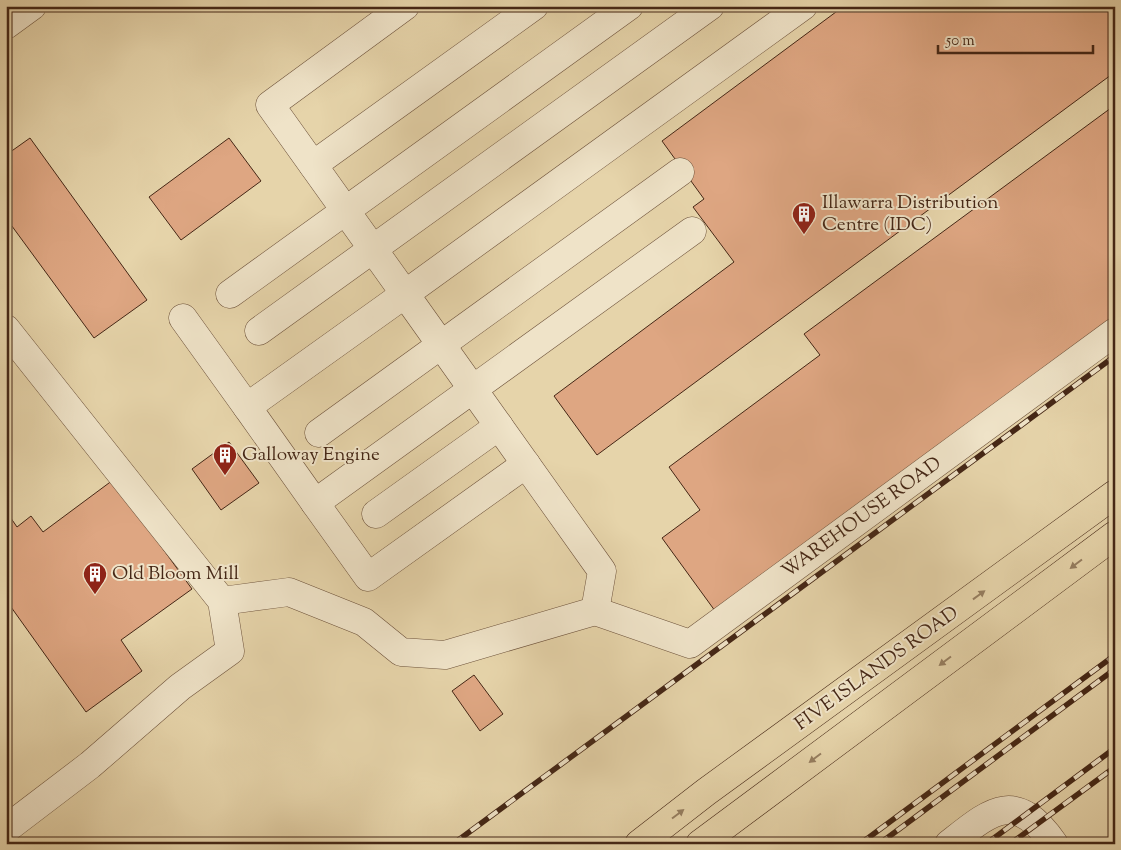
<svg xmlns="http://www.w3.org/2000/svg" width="1121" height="850" viewBox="0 0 1121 850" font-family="'Sorts Mill Goudy',serif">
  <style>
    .building { fill: #dea682; stroke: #452716 }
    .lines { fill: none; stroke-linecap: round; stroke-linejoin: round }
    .minor-casing { stroke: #6d523b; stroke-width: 29 }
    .major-casing { stroke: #452716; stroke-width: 29 }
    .path { stroke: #452716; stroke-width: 3; stroke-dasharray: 1 2.5; stroke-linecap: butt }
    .minor { stroke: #efe3c8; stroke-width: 28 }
    .major { stroke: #e6d4aa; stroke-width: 28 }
    .rail-casing { stroke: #452716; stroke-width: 5.5 }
    .rail { stroke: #efe3c8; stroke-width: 4; stroke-dasharray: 11; stroke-linecap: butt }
    .oneway { fill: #967e60 }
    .labels { text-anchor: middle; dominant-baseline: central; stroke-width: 4; stroke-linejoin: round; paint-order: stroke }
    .poi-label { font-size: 19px; fill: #452716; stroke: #efe3c8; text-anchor: start }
    .street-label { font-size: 19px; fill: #452716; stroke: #efe3c8 }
  </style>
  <rect width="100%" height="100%" fill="#e6d4aa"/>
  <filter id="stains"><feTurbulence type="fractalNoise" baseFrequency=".004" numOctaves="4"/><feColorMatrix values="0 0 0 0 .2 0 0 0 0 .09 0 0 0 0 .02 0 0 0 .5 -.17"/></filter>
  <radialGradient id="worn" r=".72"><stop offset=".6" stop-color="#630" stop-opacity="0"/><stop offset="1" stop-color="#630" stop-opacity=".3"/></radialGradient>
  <g class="building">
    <path d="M844 6H1115V72L597 455 554 396 734 262 693 207 704 199 662 141Z"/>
    <path d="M1115 105V323L718 615 662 538 700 510 669 467 820 355 804 334Z"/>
    <path d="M30 138 147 300 94 338 6 218V155Z"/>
    <path d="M229 138 261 181 181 240 149 197Z"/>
    <path d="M229 442 259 483 221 510 192 469Z"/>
    <path d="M113 480 192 589 121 640 142 671 86 712 6 600V511L17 527 31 516 43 532Z"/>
    <path d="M474 675 503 714 480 731 452 691Z"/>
  </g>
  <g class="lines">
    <g class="minor-casing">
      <g id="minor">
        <path d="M6 25 32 6"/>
        <path d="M313 165 534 6"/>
        <path d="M230 294 629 6"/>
        <path d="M183 318 247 407 405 294 270 105 405 6"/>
        <path d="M6 329 222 601 230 651 180 687 90 765 6 829"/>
        <path d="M259 331 710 6"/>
        <path d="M247 407 315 503 692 231"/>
        <path d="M319 433 680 172"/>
        <path d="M315 503 368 577 526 464"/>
        <path d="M376 514 499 426"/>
        <path d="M222 601 289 592 364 622 401 652 445 655 595 611 602 571 405 294 803 6"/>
        <path d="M595 611 690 644 1115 332"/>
        <path d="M949 844C991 811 1015 788 1054 844"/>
      </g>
    </g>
    <g class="major-casing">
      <g id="major">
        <path d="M639 844 706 792 1115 494"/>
        <path d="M700 844 1115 535"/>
      </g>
    </g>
    <path class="path" d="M609 844 617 838"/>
    <use href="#minor" class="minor"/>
    <use href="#major" class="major"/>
    <g class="rail-casing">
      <g id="rail">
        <path d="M453 844 1115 356"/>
        <path d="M860 844 1115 655"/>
        <path d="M879 844 1115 669"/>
        <path d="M986 844 1115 748"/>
        <path d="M1010 844 1115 767"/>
      </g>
    </g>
    <use href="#rail" class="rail"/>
  </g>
  <defs><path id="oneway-solid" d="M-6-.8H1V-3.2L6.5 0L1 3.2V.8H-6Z" transform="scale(1.25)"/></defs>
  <g class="oneway">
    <use href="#oneway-solid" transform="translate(1076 564) rotate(143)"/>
    <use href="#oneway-solid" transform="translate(979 595) rotate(-36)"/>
    <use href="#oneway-solid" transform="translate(945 661) rotate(143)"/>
    <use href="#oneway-solid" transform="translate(815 758) rotate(143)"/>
    <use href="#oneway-solid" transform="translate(678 814) rotate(-37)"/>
  </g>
  <defs>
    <g id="building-pin" transform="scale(1.25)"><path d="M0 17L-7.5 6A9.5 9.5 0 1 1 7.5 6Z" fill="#8f2418" stroke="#efe3c8"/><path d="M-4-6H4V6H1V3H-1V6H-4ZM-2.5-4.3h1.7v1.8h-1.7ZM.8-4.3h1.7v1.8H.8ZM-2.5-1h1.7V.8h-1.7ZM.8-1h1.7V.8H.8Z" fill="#fff"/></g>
  </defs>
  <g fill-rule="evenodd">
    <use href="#building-pin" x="804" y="214"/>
    <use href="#building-pin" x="225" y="455"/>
    <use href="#building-pin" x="95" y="574"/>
  </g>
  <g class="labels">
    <g class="poi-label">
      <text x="822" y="203">Illawarra Distribution<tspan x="822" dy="22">Centre (IDC)</tspan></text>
      <text x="242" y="455">Galloway Engine</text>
      <text x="112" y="574">Old Bloom Mill</text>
    </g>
    <g class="street-label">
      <text transform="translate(862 518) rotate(-36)">WAREHOUSE ROAD</text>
      <text transform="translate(877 669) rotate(-36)">FIVE ISLANDS ROAD</text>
    </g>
  </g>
  <rect width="1121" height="850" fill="none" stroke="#e6d4aa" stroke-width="25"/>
  <rect x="8" y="8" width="1106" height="835" fill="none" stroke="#452716" stroke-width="2.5"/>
  <rect x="12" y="12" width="1096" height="825" fill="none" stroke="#452716"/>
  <path d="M938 45v8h155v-8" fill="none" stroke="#452716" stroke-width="2.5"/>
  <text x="946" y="45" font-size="15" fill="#452716" stroke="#efe3c8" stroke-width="4" paint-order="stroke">50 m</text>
  <rect width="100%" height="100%" filter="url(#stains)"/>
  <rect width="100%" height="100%" fill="url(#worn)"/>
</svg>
